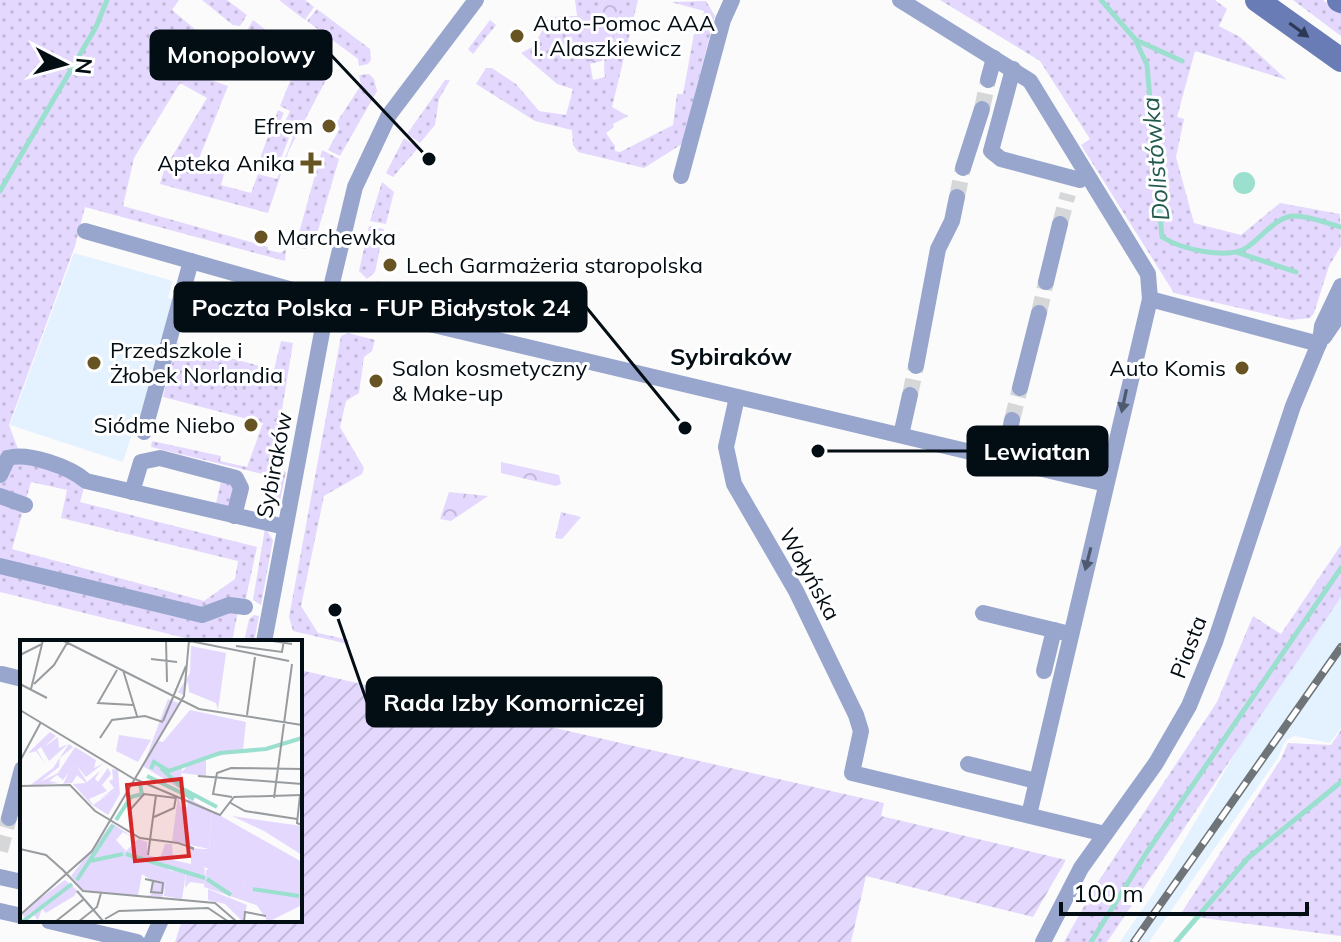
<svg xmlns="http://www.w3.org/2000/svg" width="1341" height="942" viewBox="0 0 1341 942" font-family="Mulish,sans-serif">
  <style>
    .built { fill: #e3f2fe }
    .grass { fill: url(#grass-dots); fill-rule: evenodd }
    .forest { fill: url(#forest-crowns) }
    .garden { fill: url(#garden-furrows) }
    .water { fill: #9bdfcf }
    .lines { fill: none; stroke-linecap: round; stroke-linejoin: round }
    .stream { stroke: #9bdfcf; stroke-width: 5 }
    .street-tunnel { stroke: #d6d7d8; stroke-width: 16; stroke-dasharray: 16 8; stroke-linecap: butt }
    .street { stroke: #98a6cd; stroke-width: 16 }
    .secondary { stroke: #697cb5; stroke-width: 24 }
    .rail-casing { stroke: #6f7478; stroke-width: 8 }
    .rail { stroke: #fff; stroke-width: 5; stroke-dasharray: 15; stroke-linecap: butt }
    .oneway { fill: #2c3954 }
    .oneway2 { fill: #4e5a70 }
    .poi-dot { fill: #685322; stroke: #fff; stroke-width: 3 }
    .labels { text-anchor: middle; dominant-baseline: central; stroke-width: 6; stroke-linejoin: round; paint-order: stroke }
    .poi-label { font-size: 22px; fill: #030d14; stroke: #fff; text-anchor: start }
    .street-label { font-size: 22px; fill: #030d14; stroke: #fff }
    .water-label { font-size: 24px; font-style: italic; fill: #235a4f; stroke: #fff }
    .neighbourhood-label { font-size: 24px; font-weight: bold; fill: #030d14; stroke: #fff }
    .inset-river { fill: none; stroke: #9bdfcf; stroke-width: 4 }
    .inset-road { fill: none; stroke: #989c9f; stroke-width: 2 }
    .view { fill: #d62828; fill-opacity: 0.15; stroke: #d62828; stroke-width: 4 }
    .inset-edge { fill: none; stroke: #030d14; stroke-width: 4 }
    .leader { fill: none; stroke: #030d14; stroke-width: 3 }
    .callout-dot { fill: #030d14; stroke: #fff; stroke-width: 3 }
    .callout { fill: #030d14; stroke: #030d14; stroke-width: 3 }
    .callout-label { font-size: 24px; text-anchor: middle; font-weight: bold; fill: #fff }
  </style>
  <defs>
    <pattern id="grass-dots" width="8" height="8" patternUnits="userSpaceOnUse" patternTransform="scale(2)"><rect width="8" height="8" fill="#e4d8fe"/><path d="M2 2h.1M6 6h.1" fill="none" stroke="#c2b8d9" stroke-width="1.8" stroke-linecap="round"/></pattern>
    <pattern id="forest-crowns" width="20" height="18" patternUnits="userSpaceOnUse" patternTransform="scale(2)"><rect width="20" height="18" fill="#e4d8fe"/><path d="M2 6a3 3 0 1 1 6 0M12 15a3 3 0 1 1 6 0" fill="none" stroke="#c2b8d9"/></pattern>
    <pattern id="garden-furrows" width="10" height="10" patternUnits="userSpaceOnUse" patternTransform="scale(2)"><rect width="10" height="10" fill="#e4d8fe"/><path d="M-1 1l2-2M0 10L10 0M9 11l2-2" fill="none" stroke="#c2b8d9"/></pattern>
  </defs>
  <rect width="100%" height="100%" fill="#fbfbfb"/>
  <g class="built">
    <path d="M74 253 173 281 168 298 174 300 139 426 133 430 123 462 10 425Z"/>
    <path d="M1341 590V728L1330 743 1294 736 1285 741 1278 758 1149 942H1120L1153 894 1261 709Z"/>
  </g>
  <g class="grass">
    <path d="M0 0H179L172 10 221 51 211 80 228 86 196 166 224 174 221 185 251 193 258 174 277 179 293 137 281 130 290 111 280 106 293 74 242 39 253 20 327 78 289 150 268 213 160 184 164 170 207 98 180 83 134 158 123 206 268 247V250L281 253 286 249 285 261 85 207 75 246 9 425 21 457 86 480 80 502 257 547 245 602 202 615 0 566ZM31 482 67 490 61 518 238 561 235 579 204 601 12 549Z"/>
    <path d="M202 0H227L247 15 240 26 233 25Z"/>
    <path d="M279 0H305L314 7 305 20Z"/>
    <path d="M575 0H605L584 30 593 80 605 77C600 52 617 25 622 0H638L612 107 628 116 613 124 614 127 606 133 615 146V151L620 152 673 125 677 94H683L694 34H699L704 11 671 2 706 1 715 16 682 144 644 168 578 152 573 145 572 130 535 121 476 84 486 68H492L516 84 539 111 566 115 573 89 557 84 521 53 534 46 549 17 577 16Z"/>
    <path d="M940 0H1215L1227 9 1219 26 1240 37 1287 80 1195 51 1177 117 1184 119 1176 157 1194 223 1241 235 1280 203 1340 214 1341 246 1329 266 1314 313 1310 318 1291 320 1174 293 1081 145 1090 139 1040 61Z"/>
    <path d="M1293 0H1323L1341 13V36Z"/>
    <path d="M317 9 370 49 371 60 368 64 359 66 358 59 307 21Z"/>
    <path d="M490 20 496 25 473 54 468 49Z"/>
    <path d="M369 74 374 79 377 91 340 156 328 150 340 128 335 125 361 85 359 75Z"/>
    <path d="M445 80H450L439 99 435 125 420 143 407 134Z"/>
    <path d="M278 110 284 113 276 130 289 138 277 168 262 164 260 158Z"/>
    <path d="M404 138 418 148 393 177 386 173Z"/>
    <path d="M322 150 339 159 314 244 305 249 295 247Z"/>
    <path d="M382 182 394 192 386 224 370 221Z"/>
    <path d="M369 226 384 229 375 272 367 279 359 271Z"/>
    <path d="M377 281 385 284 381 302 360 298Z"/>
    <path d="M348 333 375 340 372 351 364 357 359 393 346 401 340 427 364 468 362 474 324 496 301 606 318 633 349 640 348 644 293 631 289 617 341 336Z"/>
    <path d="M281 341 293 343 271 476 151 447 152 441 221 456 220 461 247 467 263 423 163 397 177 343 274 370Z"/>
    <path d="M283 471 286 472 279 506 268 512 275 475Z"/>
    <path d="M223 473 236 478 234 516 214 512Z"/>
    <path d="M265 528 273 540 261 605 253 600Z"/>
    <path d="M1341 545V597L1107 942H1064L1096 885 1217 702 1253 616 1281 634Z"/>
    <path d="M0 570 204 621 230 608 238 611 232 642H201L0 592Z"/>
    <path d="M254 615 259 616 254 642H244L249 619Z"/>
    <path d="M1341 730V936L1180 915 1281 759 1288 743 1331 745Z"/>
  </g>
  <g class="forest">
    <path d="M605 0H622L616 30 602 61 589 64 584 30Z"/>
    <path d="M158 32 173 41 161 63 148 57Z"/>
    <path d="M210 372 241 381 238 393 206 384Z"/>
    <path d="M501 462 559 475 561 484 556 486 501 473Z"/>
    <path d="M449 492 488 496 451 521 440 519Z"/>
    <path d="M561 512 581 517 562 539 555 538Z"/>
  </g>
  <path class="garden" d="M300 670 884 803 881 816 1066 860 1033 917 866 876 851 942H175L182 920H300Z"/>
  <circle class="water" cx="1244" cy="183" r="11"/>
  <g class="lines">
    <g class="stream">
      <path d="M1101 0 1135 39 1147 65 1162 237C1181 249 1227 260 1246 248 1260 239 1275 218 1292 216 1307 215 1326 223 1341 227"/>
      <path d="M1136 40 1182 61"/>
      <path d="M0 191 96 27 107 0"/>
      <path d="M1236 252 1296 272"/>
      <path d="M1091 942 1147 852 1341 568"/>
      <path d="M1176 942 1248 858 1341 782"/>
    </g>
    <g class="street-tunnel">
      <path d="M982 109 988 80"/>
      <path d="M957 197 963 168"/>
      <path d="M1060 224 1068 194"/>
      <path d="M1039 313 1046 282"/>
      <path d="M910 395 916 366"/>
      <path d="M1012 420 1020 388"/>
      <path d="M0 851 9 818"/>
    </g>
    <g class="street">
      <path d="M900 0 1030 81 1148 274 1150 299 1029 815"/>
      <path d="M1013 69 991 151 1001 159 1080 180"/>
      <path d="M988 80 994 58"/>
      <path d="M963 168 982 109"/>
      <path d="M681 176 723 20 732 0"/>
      <path d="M85 231 328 300 1106 484"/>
      <path d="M1046 282 1060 224"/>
      <path d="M1150 299 1319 344"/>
      <path d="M1324 337 1341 312"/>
      <path d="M916 366 938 249 952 221 957 197"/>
      <path d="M1020 388 1039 313"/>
      <path d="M737 397 726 447 734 484 796 591 856 715 861 731 852 773 1105 834"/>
      <path d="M144 432 191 261"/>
      <path d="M901 435 910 395"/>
      <path d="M1004 460 1012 420"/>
      <path d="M0 475 8 458C28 452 70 467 86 481L285 527"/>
      <path d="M132 492 141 462 160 458 236 478 241 488 234 516"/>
      <path d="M0 496 25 505"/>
      <path d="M0 566 202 615 229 605 245 607"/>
      <path d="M983 613 1070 634"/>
      <path d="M264 642 328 300 355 187 389 115 476 0"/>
      <path d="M1044 671 1054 630"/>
      <path d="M2 674 22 679"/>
      <path d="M968 764 1036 781"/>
      <path d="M9 818 22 769"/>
      <path d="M0 877 22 882"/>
      <path d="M0 911 22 916"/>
      <path d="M49 921 137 942"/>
      <path d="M151 942 161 920"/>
      <path d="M1043 942 1081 868 1156 763 1189 706 1215 642 1293 406 1320 341 1322 326 1341 286"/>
    </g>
    <g class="secondary">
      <path d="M1257 0 1341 60"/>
      <path d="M1339 0 1341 1"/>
    </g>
    <g class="rail-casing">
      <path id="rail" d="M1134 942 1341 647"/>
    </g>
    <use href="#rail" class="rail"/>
  </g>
  <defs><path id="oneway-solid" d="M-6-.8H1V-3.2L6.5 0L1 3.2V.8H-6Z" transform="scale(2)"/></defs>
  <use class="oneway" href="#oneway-solid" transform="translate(1299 30) rotate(36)"/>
  <g class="oneway2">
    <use href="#oneway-solid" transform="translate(1124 401) rotate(102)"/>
    <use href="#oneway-solid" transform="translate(1088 559) rotate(104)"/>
  </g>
  <g class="poi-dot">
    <circle cx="517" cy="36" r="8"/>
    <circle cx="329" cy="126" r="8"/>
    <path d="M307 151h8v8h8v8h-8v8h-8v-8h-8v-8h8z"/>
    <circle cx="261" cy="237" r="8"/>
    <circle cx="390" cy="265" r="8"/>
    <circle cx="94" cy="363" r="8"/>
    <circle cx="1242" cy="368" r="8"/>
    <circle cx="376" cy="381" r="8"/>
    <circle cx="251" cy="425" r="8"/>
  </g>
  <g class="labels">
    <g class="poi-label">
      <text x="533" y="23">Auto-Pomoc AAA<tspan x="533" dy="25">I. Alaszkiewicz</tspan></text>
      <text x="313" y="126" text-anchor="end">Efrem</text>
      <text x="295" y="163" text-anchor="end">Apteka Anika</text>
      <text x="277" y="237">Marchewka</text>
      <text x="406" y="265">Lech Garmażeria staropolska</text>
      <text x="110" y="350">Przedszkole i<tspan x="110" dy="25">Żłobek Norlandia</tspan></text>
      <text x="392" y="368">Salon kosmetyczny<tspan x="392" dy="25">&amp; Make-up</tspan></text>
      <text x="1226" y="368" text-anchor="end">Auto Komis</text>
      <text x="235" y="425" text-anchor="end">Siódme Niebo</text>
    </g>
    <g class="street-label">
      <text transform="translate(274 465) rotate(-79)">Sybiraków</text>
      <text transform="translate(810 574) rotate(61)">Wołyńska</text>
      <text transform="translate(1188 647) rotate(-69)">Piasta</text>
    </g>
    <g class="water-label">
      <text transform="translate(1155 159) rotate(-95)">Dolistówka</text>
    </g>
    <g class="neighbourhood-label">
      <text x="731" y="356">Sybiraków</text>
    </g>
  </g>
  <g transform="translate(20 640)">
    <rect width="282" height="282" fill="#fbfbfb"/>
    <path d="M171 6 206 13 198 70 196 63 169 52 168 41 163 55 158 52 170 33ZM148 59 159 63 137 101 170 106 171 123 162 128 160 149 123 126ZM30 92 36 96 23 108 38 97 39 108 48 104 29 121 21 107 17 110 26 125 16 111 10 113 9 112ZM99 95 131 100 118 122 96 111ZM49 104 53 107 40 118 39 127 20 142 38 133 55 107 76 120 74 128 84 123 66 137 56 125 67 142 80 131 75 139 78 142 88 128 91 134 82 145 87 151 69 159 73 165 92 152 80 159 94 148 89 141 93 139 92 129 98 130 100 154 88 175 71 164 53 144 66 143 57 135 52 143 43 144 49 132 43 140 37 135 29 141 39 143 9 146 33 128ZM92 183 114 198 103 192 96 200 106 211 118 199 127 202V215L140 218 145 204H152L153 219H148L171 224V208L184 209 185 244 170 242 165 248 166 233 149 229 142 258 125 255H131L133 241 122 234 118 256 64 251 51 236ZM45 240 58 251 54 256 26 273 22 269 18 280 11 272 5 278 2 274 15 262ZM188 249 227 265 223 282 205 264 188 260Z" fill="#e4d8fe"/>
    <path d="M192 171 282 222V265L248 282 210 224 194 232 181 225 184 209H189ZM212 176 282 186V215L244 191Z" fill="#e4d8fe"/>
    <path d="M170 70 226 82 223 110 186 119V136L161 133 170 123V108L142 103ZM158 156 161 167H167L168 158 192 171 189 209 152 201ZM210 224 224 233 222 243 242 267 184 247 186 230ZM147 230 166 233 162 259 144 256Z" fill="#e4d8fe"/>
    <path class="inset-river" d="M141 128 162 148M131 129 134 122 149 131 200 113 246 109 282 98M127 136 174 159M163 149 197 167M96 180 111 157 122 154 120 144M106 214 185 238M70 221 103 214M187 239 211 255M57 240 93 185M233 249 279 256M2 282 52 244"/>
    <path class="inset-road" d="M42 0 179 69 282 85M146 0 147 42M165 0 269 21M246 0 272 4M216 6 262 12 264 0M0 15 22 4M131 19 157 22M97 30 78 63 113 65M103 30 117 76M0 44 27 58M14 44 34 25 47 3M11 49 23 0M0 70 114 139M227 75 235 17M143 81 166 26M80 98 92 80 125 76 143 82M0 121 21 82M178 136 282 144M115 139 200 175 214 157 282 155M0 146 50 145 75 171 120 198 158 203 173 208V209L169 207M280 155 277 183 282 185M212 157 193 154 197 133 211 128 282 129M254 158 272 24M209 162 225 171 277 179M110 170 124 154 156 158M134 177 154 168 156 157M0 209 26 215 44 231M128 215 136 155M42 229 63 251 195 263 217 282M125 239 143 243 142 253 131 252 133 241M57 251 83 281M0 275 72 211 164 56 169 0M85 279 99 271 188 268 209 282M35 282 64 259M58 282 77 267 81 253M224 282 225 272 246 276"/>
    <path class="view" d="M161 139 169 216 115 221 107 145Z"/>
    <rect width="282" height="282" class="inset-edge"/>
  </g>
  <path class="leader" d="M429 159L331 55M685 428L586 307M818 451L968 451M335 610L367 702"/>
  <g class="callout-dot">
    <circle cx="429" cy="159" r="8"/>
    <circle cx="685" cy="428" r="8"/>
    <circle cx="818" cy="451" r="8"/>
    <circle cx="335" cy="610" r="8"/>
  </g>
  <g class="callout">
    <rect x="151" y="31" width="180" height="48" rx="8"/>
    <rect x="175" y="283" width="411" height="48" rx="8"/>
    <rect x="968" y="427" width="139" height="48" rx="8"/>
    <rect x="367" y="678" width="294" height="48" rx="8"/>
  </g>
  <g class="callout-label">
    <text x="241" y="63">Monopolowy</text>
    <text x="381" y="316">Poczta Polska - FUP Białystok 24</text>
    <text x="1037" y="460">Lewiatan</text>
    <text x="514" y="711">Rada Izby Komorniczej</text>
  </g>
  <g transform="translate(64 64) rotate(96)" stroke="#ffffff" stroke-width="6" paint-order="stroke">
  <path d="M0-6L14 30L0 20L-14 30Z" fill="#030d14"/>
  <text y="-12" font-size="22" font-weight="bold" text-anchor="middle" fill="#030d14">N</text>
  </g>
  <path d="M1061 902v12h246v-12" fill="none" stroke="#030d14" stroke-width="4"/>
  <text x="1073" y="902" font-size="24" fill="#030d14" stroke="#ffffff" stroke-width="6" paint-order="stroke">100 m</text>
</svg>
